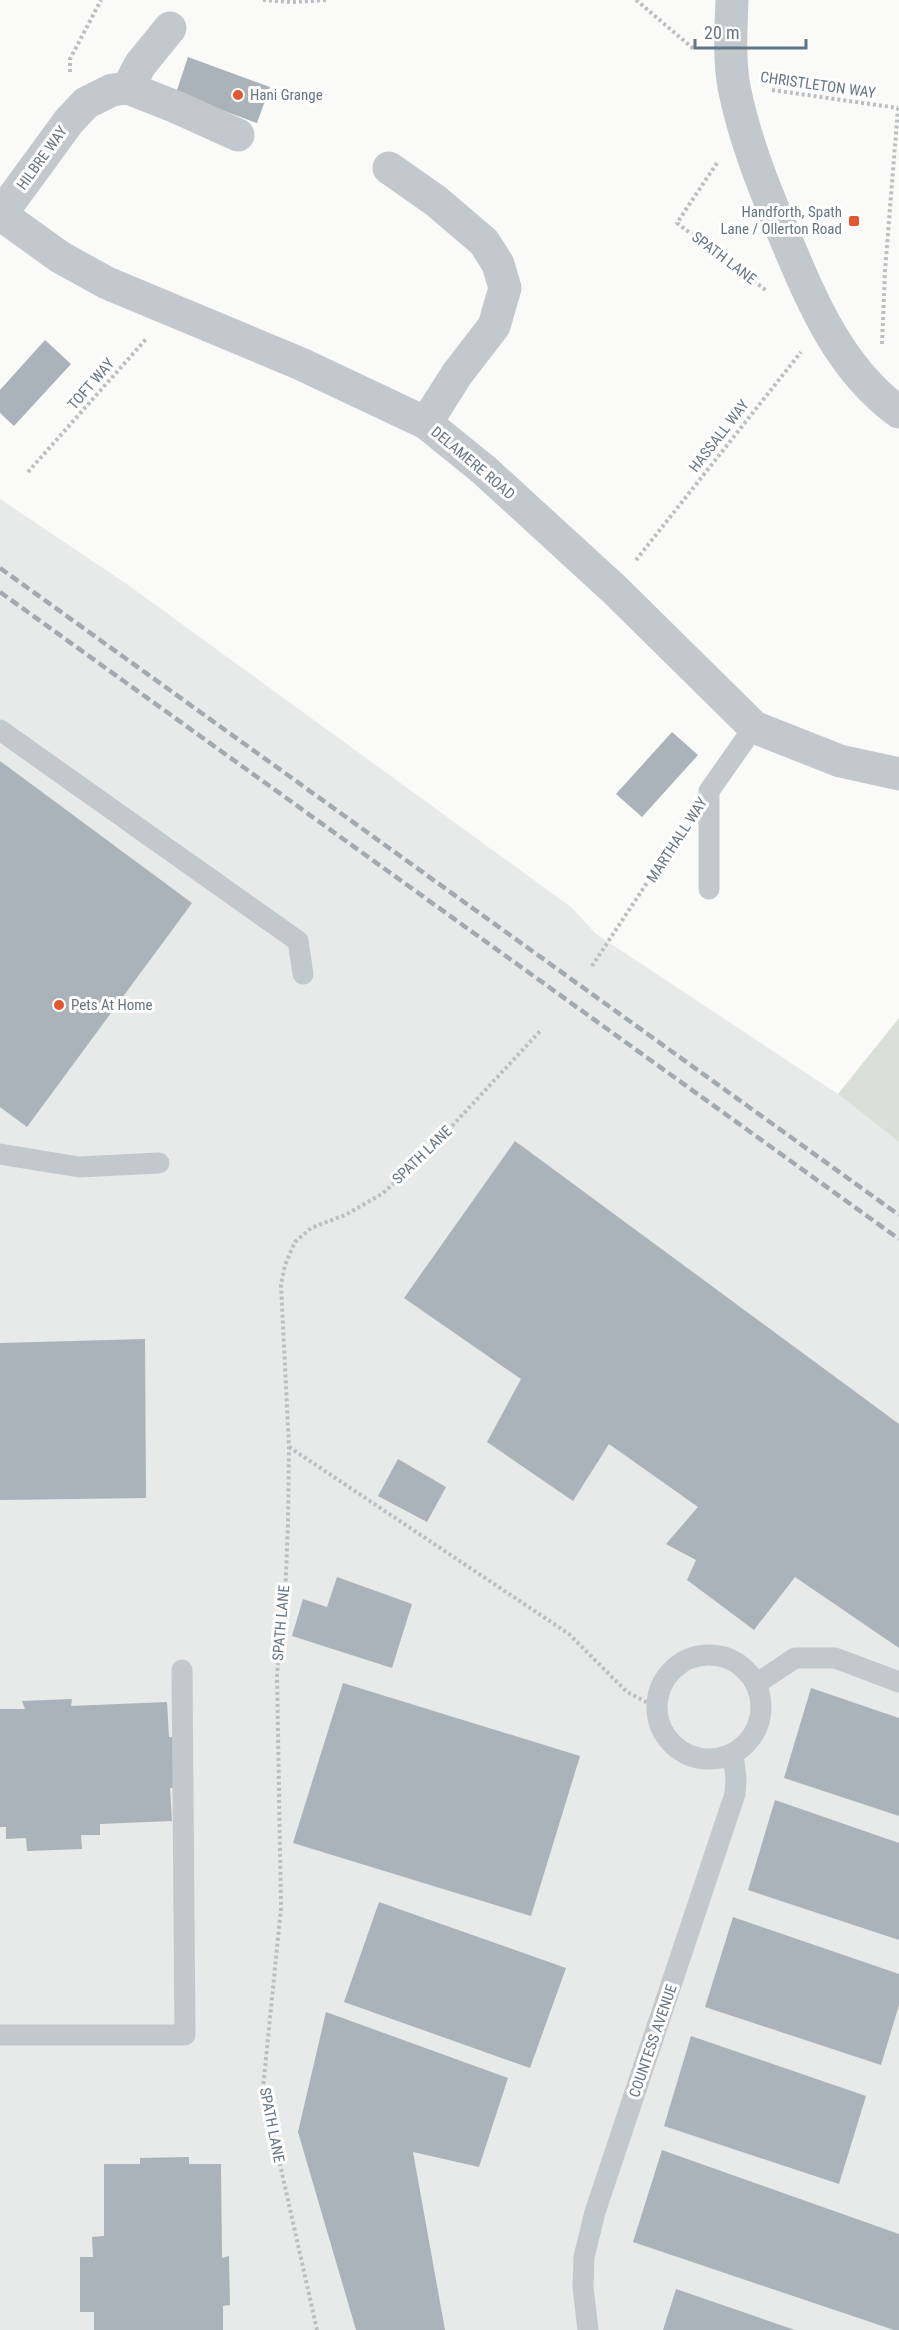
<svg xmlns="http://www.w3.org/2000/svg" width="899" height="2330" viewBox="0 0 899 2330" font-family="'Roboto Condensed',sans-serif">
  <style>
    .built { fill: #e8e9e9 }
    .green { fill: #dadfd7 }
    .building { fill: #aab3b9 }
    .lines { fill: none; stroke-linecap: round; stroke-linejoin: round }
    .path { stroke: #bbbfc2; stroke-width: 4; stroke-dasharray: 3 3; stroke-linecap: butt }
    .service { stroke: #c3c8cc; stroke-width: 21 }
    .minor { stroke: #c3c8cc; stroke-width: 33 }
    .rail { stroke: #a2aab0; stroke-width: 4.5; stroke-dasharray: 9 4.5; stroke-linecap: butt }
    .poi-dot { fill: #e4572e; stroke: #fff; stroke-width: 2 }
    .labels { text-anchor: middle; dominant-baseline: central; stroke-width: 6; stroke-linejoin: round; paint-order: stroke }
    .street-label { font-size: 15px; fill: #657683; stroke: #fff }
    .poi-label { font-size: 15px; fill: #657683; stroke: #fff; text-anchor: start }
  </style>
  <rect width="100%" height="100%" fill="#fafaf8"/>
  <path class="built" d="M0 499 131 587 571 907 596 934 838 1094 899 1142V2330H0Z"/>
  <path class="green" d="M899 1018V1142L838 1094Z"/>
  <g class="building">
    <path d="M188 57 270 87 257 123 176 93Z"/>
    <path d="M45 340 71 364 14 426 0 413V390Z"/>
    <path d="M672 732 698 755 642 817 616 794Z"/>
    <path d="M0 761 192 903 27 1127 0 1107Z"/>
    <path d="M515 1141 899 1424V1648L795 1577 754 1630 687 1580 696 1560 666 1544 698 1507 609 1444 573 1501 487 1442 521 1379 404 1298Z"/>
    <path d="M145 1339 146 1498 0 1500V1343Z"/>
    <path d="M398 1459 446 1487 427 1522 378 1496Z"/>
    <path d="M337 1577 412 1604 392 1668 292 1636 303 1599 327 1607Z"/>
    <path d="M343 1683 580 1756 531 1916 293 1843Z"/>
    <path d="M811 1688 899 1718V1816L784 1778Z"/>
    <path d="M72 1699 71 1706 167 1702 169 1737H177L179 1788H170L172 1821 100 1824V1835H81L82 1849 27 1851 26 1838 6 1839V1827H0V1709H25L22 1701Z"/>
    <path d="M775 1800 899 1843V1940L748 1890Z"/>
    <path d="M379 1902 566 1968 530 2068 344 2002Z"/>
    <path d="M733 1917 899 1974V2005L881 2065 705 2007Z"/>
    <path d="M326 2012 508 2078 479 2167 413 2152 445 2330H356L298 2132Z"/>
    <path d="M691 2036 866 2096 839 2184 664 2126Z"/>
    <path d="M662 2150 899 2234V2330H894L633 2242Z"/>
    <path d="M189 2157V2164H221L222 2258 229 2256 230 2305 223 2306V2330H94V2312H80V2257H93L92 2237 104 2236V2164H140V2158Z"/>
    <path d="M676 2289 795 2330H663Z"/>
  </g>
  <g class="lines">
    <g class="path">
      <path d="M263 0 292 2 326 0"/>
      <path d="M636 0 695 50"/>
      <path d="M70 72V59L101 0"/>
      <path d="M772 90 898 108"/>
      <path d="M717 163 677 223 767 291"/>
      <path d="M882 344 885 271 898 108"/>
      <path d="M28 472 147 338"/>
      <path d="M636 560 801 352"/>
      <path d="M592 966 678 836"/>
      <path d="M289 1447 569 1634 627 1692 656 1707"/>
      <path d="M317 2330 263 2088 281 1908 277 1673 285 1597 288 1524 289 1447 281 1285 285 1265 295 1242 311 1228 345 1215 382 1194 427 1153 542 1029"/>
    </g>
    <g class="service">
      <path d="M0 730 298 941 303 974"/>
      <path d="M709 889V791L754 727"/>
      <path d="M0 1154 79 1167 159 1163"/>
      <circle cx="709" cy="1707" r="52"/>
      <path d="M756 1684 795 1658H835L899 1682"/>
      <path d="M0 2035H185L182 1670"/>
      <path d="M588 2330 583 2287 584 2257 595 2212 735 1794 736 1778 733 1754"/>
    </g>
    <g class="minor">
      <path d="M732 0C731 29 729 58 734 87 744 137 762 183 782 230 810 297 838 368 899 412"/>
      <path d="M128 88 140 65 170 28"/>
      <path d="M389 168 436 201 484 242 498 264 505 288 494 326 457 374 426 423"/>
      <path d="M0 214 60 257 107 283 301 364 426 423 484 470 614 589 754 727 840 761 899 774"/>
      <path d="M1 214 69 121 86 103 112 90 128 88 176 107 238 135"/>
    </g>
    <g class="rail">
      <path d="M0 568 899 1215"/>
      <path d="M0 592 899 1239"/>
    </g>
  </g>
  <g class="poi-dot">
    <circle cx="238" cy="95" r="6"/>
    <rect x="848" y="215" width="12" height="12" rx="3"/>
    <circle cx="59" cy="1005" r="6"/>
  </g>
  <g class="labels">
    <g class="street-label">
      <text transform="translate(818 85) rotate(8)">CHRISTLETON WAY</text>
      <text transform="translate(42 158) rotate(-54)">HILBRE WAY</text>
      <text transform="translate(724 258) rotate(37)">SPATH LANE</text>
      <text transform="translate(91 384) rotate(-49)">TOFT WAY</text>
      <text transform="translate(719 436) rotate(-52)">HASSALL WAY</text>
      <text transform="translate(473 463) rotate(40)">DELAMERE ROAD</text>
      <text transform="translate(677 840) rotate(-57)">MARTHALL WAY</text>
      <text transform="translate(422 1155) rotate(-44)">SPATH LANE</text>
      <text transform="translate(281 1623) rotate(-85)">SPATH LANE</text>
      <text transform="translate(653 2041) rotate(-71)">COUNTESS AVENUE</text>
      <text transform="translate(272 2125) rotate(79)">SPATH LANE</text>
    </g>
    <g class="poi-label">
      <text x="250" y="95">Hani Grange</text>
      <text x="842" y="212" text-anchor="end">Handforth, Spath<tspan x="842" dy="17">Lane / Ollerton Road</tspan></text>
      <text x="71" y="1005">Pets At Home</text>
    </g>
  </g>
  <path d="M695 39v9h111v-9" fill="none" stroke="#657683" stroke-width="3"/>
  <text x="704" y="39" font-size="18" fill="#657683" stroke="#ffffff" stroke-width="4.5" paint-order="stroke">20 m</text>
</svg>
